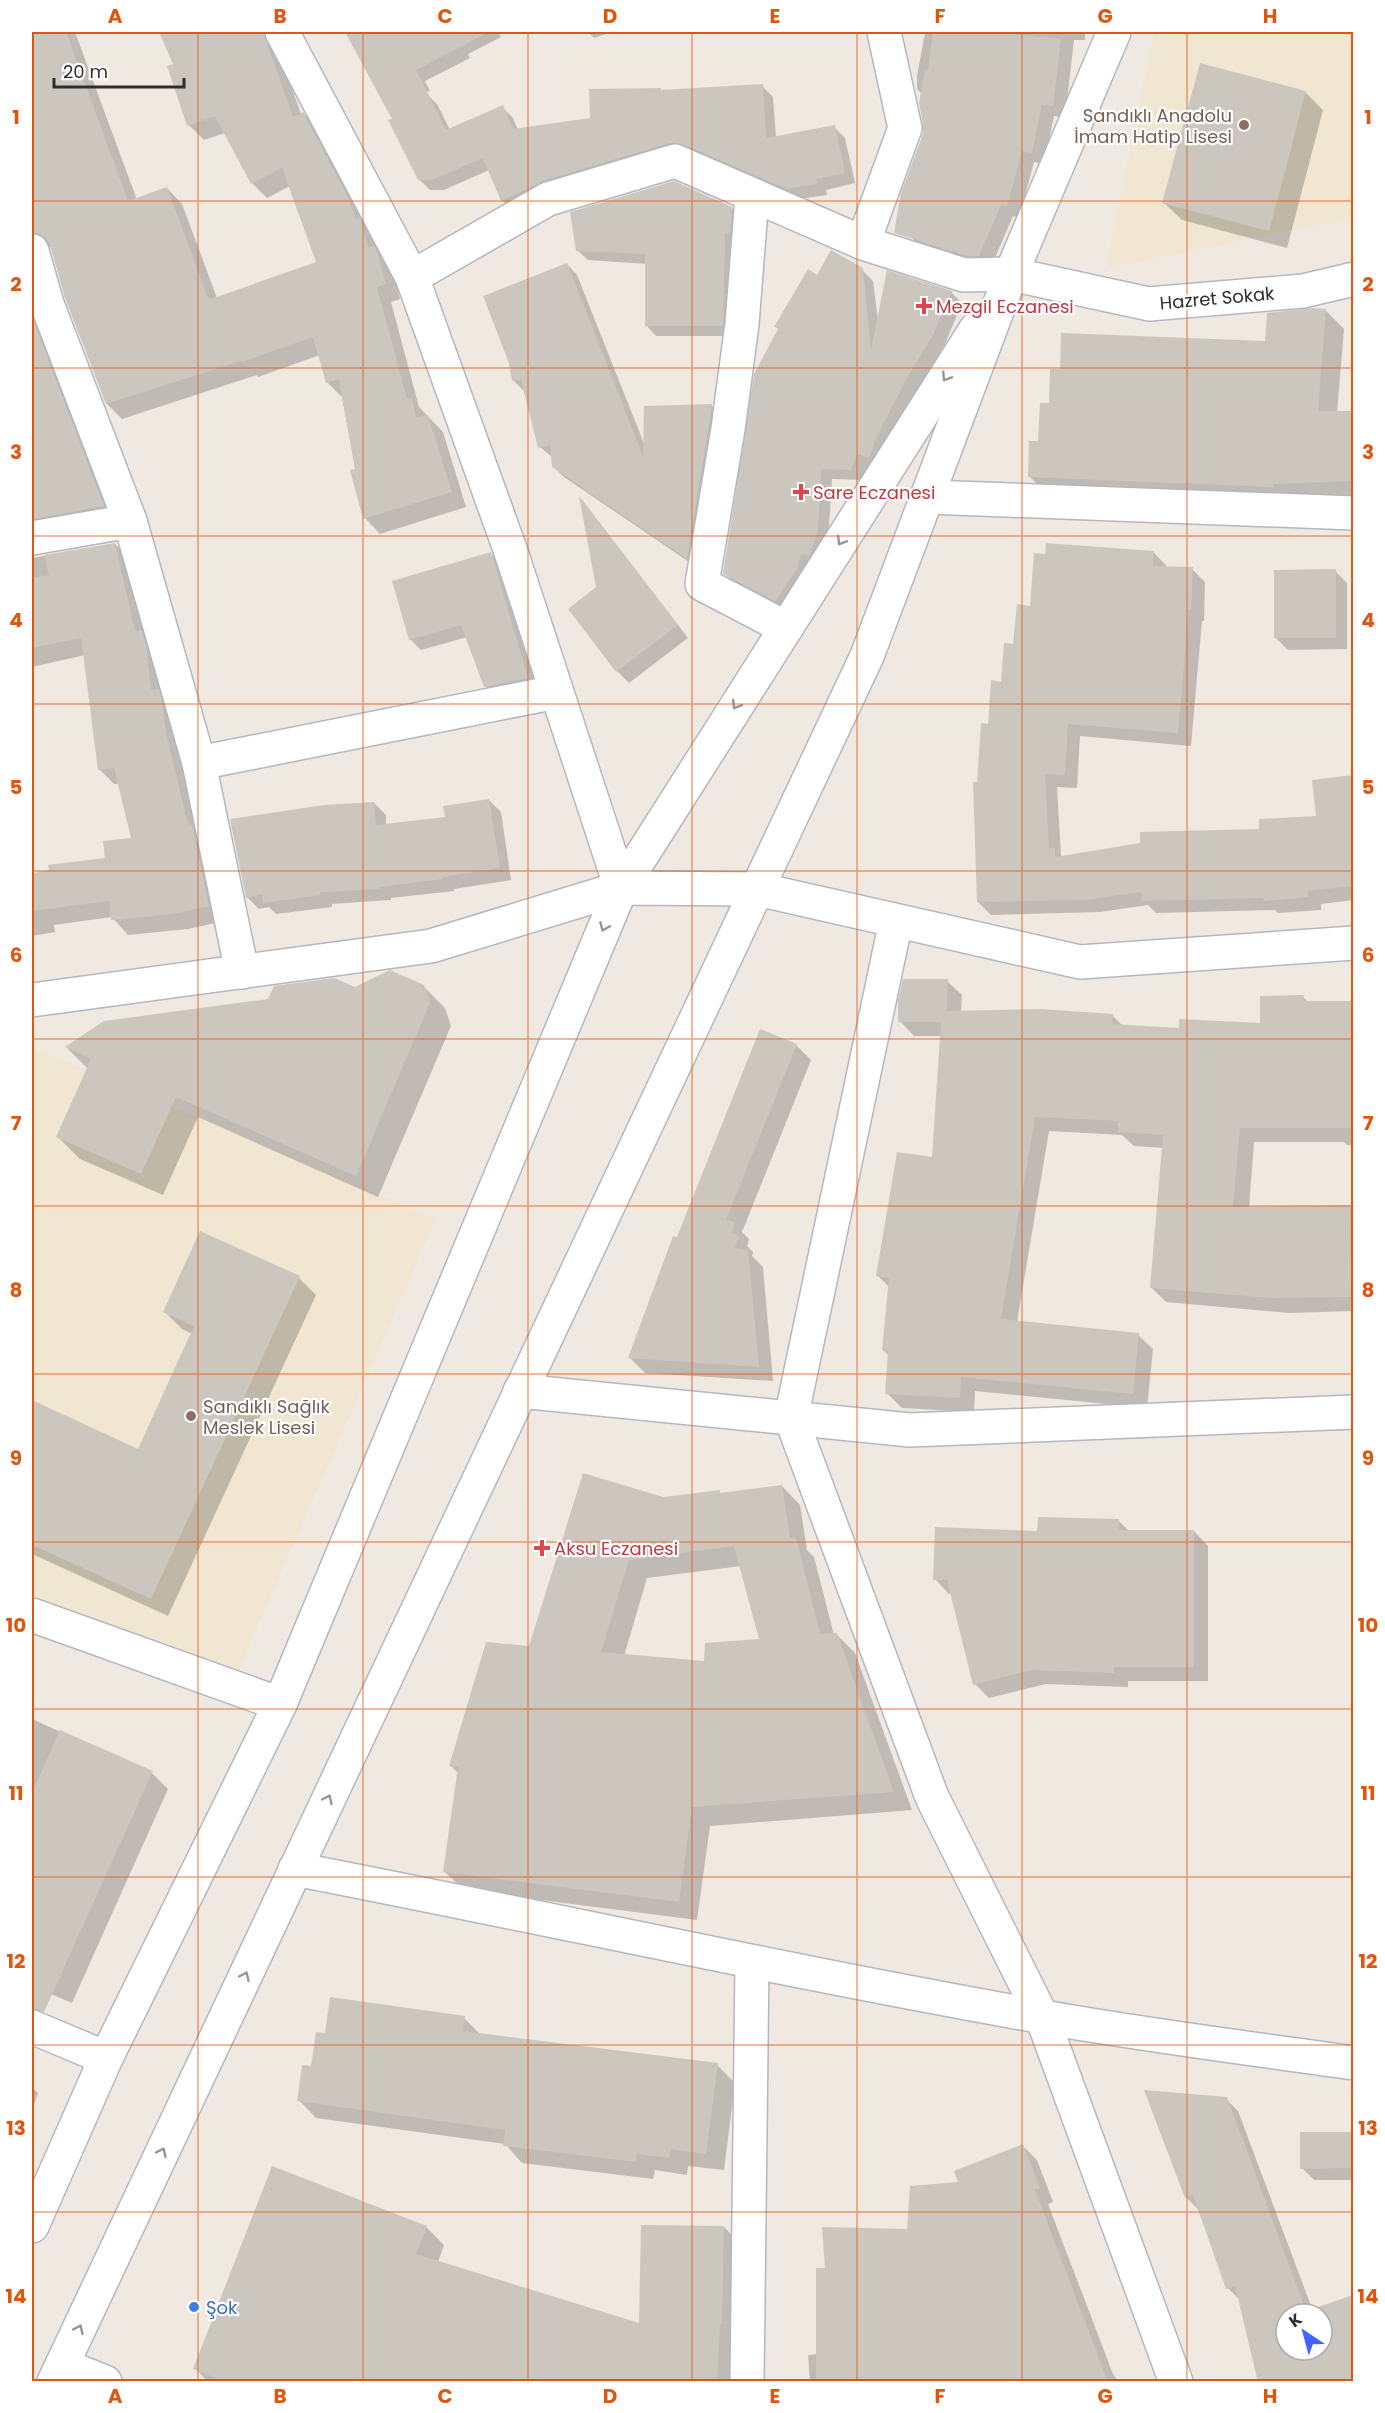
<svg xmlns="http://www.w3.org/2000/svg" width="1385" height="2413" viewBox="0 0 1385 2413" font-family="Poppins,sans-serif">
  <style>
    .education { fill: #f0e6d1 }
    .shadow { fill: #0003; fill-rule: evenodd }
    .building { fill: #cbc7bf; fill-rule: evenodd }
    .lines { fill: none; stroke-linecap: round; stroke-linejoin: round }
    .minor-casing { stroke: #b4b7c1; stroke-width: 36 }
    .tertiary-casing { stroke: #b4b7c1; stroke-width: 36 }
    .minor { stroke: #fff; stroke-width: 33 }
    .tertiary { stroke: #fff; stroke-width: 33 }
    .oneway { stroke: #969696 }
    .grid { fill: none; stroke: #df570e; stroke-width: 1.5; stroke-opacity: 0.55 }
    .education-dot { fill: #8d6e63; stroke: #fff; stroke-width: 2 }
    .health-dot { fill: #e0444e; stroke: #fff; stroke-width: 2 }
    .shop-dot { fill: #3f7fe0; stroke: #fff; stroke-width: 2 }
    .labels { text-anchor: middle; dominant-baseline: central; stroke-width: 4.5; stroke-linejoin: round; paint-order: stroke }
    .education-label { font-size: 18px; fill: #785e54; stroke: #fff; text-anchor: end }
    .street-label { font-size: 18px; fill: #2e2e2e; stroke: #fff }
    .health-label { font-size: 18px; fill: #be3a42; stroke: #fff; text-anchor: start }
    .shop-label { font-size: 18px; fill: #366cbe; stroke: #fff; text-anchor: start }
    .neatline { fill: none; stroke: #df570e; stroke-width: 2 }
    .grid-label { font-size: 20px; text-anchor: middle; font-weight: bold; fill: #df570e }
  </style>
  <rect width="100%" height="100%" fill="#efe9e1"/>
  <g class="education">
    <path d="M1154 32H1353V218L1106 268Z"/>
    <path d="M32 1047 436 1219 229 1691 32 1613Z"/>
  </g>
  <g class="shadow">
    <path d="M32 32H75L137 200 167 188 182 204 217 298 318 263 290 186 267 198 252 183 225 133 204 140 189 125 175 65 160 32H257L259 35 263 34 278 49 301 114 303 113 318 129 374 235 379 253 392 268 400 299 391 302 419 407 443 432 466 507 380 534 365 518 342 397 327 382 320 355 258 377 257 375 122 419 107 404 52 247 42 248 32 257Z"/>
    <path d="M348 32H498L501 37 468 54 470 58 425 81 430 91 425 92 437 104 450 130 502 107 513 118 518 130 591 120 662 92 762 86 773 97 776 137 834 127 845 138 855 183 826 190 827 195 799 199 694 154 513 211 502 200 489 170 444 190H430L419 179 394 119Z"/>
    <path d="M588 32H612L594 38Z"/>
    <path d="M914 32H1085V40H1074L1065 118 1054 116 1044 164 1034 162 1019 218 1013 216 991 267 923 250 911 237 924 135 922 94 917 89V75L925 33Z"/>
    <path d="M1201 65 1306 93 1323 110 1287 248 1182 220 1164 203Z"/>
    <path d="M732 208 742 218 733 336H656L646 325 647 264 588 260 577 250Z"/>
    <path d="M567 264 577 275 645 446V407L712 406 722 416 698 568 564 477 553 466 552 457 540 447 524 391 513 380Z"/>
    <path d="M862 270 873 281 878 321 951 292 962 303 945 344 917 391 880 469 869 464 862 480 832 479 828 542 787 611 736 584 724 573 779 330 776 327 817 277Z"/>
    <path d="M32 283 118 521 32 543Z"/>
    <path d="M1325 310 1344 329 1337 413 1354 412V500L1048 495 1029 476 1050 405 1267 342Z"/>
    <path d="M582 500 688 638 629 683 617 671Z"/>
    <path d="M115 544 130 559 156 647 224 921 188 929 128 935 112 917 54 925 55 932 32 936V874L106 859 133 839 120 784H114L99 769 85 655 32 667V558Z"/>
    <path d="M1153 552 1166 565V568L1192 569 1205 582 1204 621H1202L1191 746 1080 736 1077 788 1057 787 1061 856 1063 858 1261 830 1318 817 1314 781 1354 776V900L1321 904V910L1278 913 1275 910 1156 913 1148 905 1100 912 991 915 978 902V783L989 725 1014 646 1032 607Z"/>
    <path d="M491 554 502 565 538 689 496 698 485 686 467 637 421 650 410 639Z"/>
    <path d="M1335 571 1347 583V649L1288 650 1276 638Z"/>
    <path d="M489 800 501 812 511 880 454 889V891L391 898V900L332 904V907L276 914 269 907 259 909 247 897 374 803 386 815V825L446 818Z"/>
    <path d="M947 981 962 995 961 1012 1112 1015 1123 1026 1180 1030 1261 1025 1303 997 1309 1003 1354 1002V1145H1347L1344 1142H1254L1249 1208 1354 1206V1311L1289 1313 1166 1302 1151 1287 1164 1148 1134 1146 1122 1135 1049 1131 1017 1322 1138 1335 1153 1349 1147 1408 975 1391 974 1412 902 1408 887 1393 889 1356 883 1350 889 1287 878 1276 933 1159 941 1036H914L900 1021Z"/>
    <path d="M423 986 445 1008 451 1026 378 1197 198 1117 163 1195 80 1159 58 1137 88 1069 67 1048Z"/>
    <path d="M796 1045 811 1060 742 1232 749 1239 747 1246 753 1252 752 1256 763 1267 773 1381 645 1373 630 1358 678 1239Z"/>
    <path d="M299 1278 316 1295 168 1616 32 1554V1402L139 1451 192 1334 182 1329 165 1312Z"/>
    <path d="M782 1486 800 1505 807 1550 814 1557 834 1635 836 1634 855 1653 912 1810 710 1826 697 1920 464 1890 445 1872 458 1773 451 1766 530 1648 663 1498 719 1491 722 1495ZM741 1566 760 1640 705 1663 624 1656 647 1578Z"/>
    <path d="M1119 1521 1129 1531H1194L1208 1546V1681H1128V1687L1046 1684 989 1698 975 1684 952 1594H949L935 1579 1039 1533Z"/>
    <path d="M32 1719 152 1773 168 1789 72 2003 32 1986Z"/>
    <path d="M464 2018 481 2035 717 2065 735 2083 724 2170 688 2166 687 2175 655 2170 653 2179 522 2163 505 2144 316 2118 299 2100 326 2035Z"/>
    <path d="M32 2087 38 2093 32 2111Z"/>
    <path d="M1226 2099 1238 2111 1314 2314H1286V2350H1322V2335L1342 2382H1259L1240 2300 1228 2288 1198 2209 1186 2197Z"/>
    <path d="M1301 2134H1354V2180H1314L1302 2168Z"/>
    <path d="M1023 2146 1037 2160 1053 2202 1048 2204 1113 2374 1119 2382H810L808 2355 818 2354 827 2269 908 2230 960 2184Z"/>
    <path d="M426 2227 444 2245 438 2262 640 2325 724 2227 742 2245 735 2382H208L195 2368Z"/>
  </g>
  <g class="building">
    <path d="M32 32H66L128 201 167 187 208 298 211 299 316 262 282 168 251 184 215 116 187 126 167 66 173 64 159 32H263L293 117 303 112 347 195 356 219 360 218 368 248 374 246 377 252 386 284 377 287 407 399 412 398 416 417 428 415 452 492 363 519 350 470 355 469 339 379 326 383 313 337 242 362 241 361 106 404 65 298 50 245 45 237 32 233Z"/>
    <path d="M345 32H489L416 70 446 130 503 105 513 129 590 118 589 89 661 88V90L763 84 766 138 835 125 845 173 816 179 817 184 787 189 682 144 670 143 543 181 501 201 483 158 432 180H418L388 120 392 119Z"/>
    <path d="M933 32H996L1061 39 1053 106 1042 105 1032 153 1022 151 1007 207 1001 205 979 256H967L894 233 901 193 923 134V124L919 102 925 70 928 71Z"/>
    <path d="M1200 63 1306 91 1269 231 1162 203Z"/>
    <path d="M674 181 732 207 730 234 725 233 723 326H645V254L576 251 570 212Z"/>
    <path d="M831 250 863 268 871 350 887 270 952 291 934 333 906 380 878 434 869 458 857 454 851 470 821 469 818 530 810 555 801 554 797 569 775 601 723 574 754 374 779 327H774L808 269 817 275Z"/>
    <path d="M567 263 643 456 644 406 712 404 687 559 552 467 550 445 538 448 521 380 512 381 509 363 483 296Z"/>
    <path d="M1313 308 1326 309 1318 411H1353V481L1274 484V487L1028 477 1029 441H1038L1040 403H1049L1050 369H1060L1061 333 1265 341 1267 313Z"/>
    <path d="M32 316 104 506 34 519 32 508Z"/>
    <path d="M579 496 678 625 616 672 568 609 596 587Z"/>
    <path d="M115 543 135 631 141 630 146 644 151 690 159 689 162 702 166 733 187 821 189 825 192 824 209 906 173 914 111 920 109 901 32 911V873L49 870 48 865 105 858 103 841 131 838 114 768 98 770 81 638 32 648V578L49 575 44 555Z"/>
    <path d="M1046 543 1154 551 1153 566 1193 567 1191 609H1189L1178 733 1068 724 1065 775 1045 774 1049 848H1055V857L1140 843V832L1259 829V819L1316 816 1312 780 1353 775V886L1308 891 1309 897 1264 901 1263 898 1142 901 1141 892 1086 900 977 902 973 782H977L981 723 988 724 991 680 1001 682 1004 643 1013 644 1017 604 1030 606 1034 553 1045 554Z"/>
    <path d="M491 552 528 678 484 687 461 625 409 640 392 581Z"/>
    <path d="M1336 569V638H1274V570Z"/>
    <path d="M489 799 500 868 443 877V879L379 887V889L320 892 321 895 263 903 262 894 246 898 230 819 324 805 374 802 376 825 445 817 443 806Z"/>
    <path d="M390 970 424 985 430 1003 356 1176 176 1097 141 1174 56 1137 91 1059 65 1047 104 1021 268 999 274 986 334 978 355 987Z"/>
    <path d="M903 979H948L947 1011 1040 1009 1113 1014 1112 1024 1179 1028V1019L1260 1023V996L1304 995 1303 1001H1353V1128H1240L1233 1207 1350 1205 1351 1297 1273 1298 1150 1288 1163 1135 1118 1132V1121L1035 1117 1001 1319 1139 1333 1133 1394 961 1377 960 1398 885 1394 888 1351 882 1350 889 1278 876 1276 897 1152 932 1157 941 1022H898V1000Z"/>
    <path d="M760 1029 797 1044 726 1220 735 1222 732 1233 739 1235 735 1248 748 1250 759 1367 628 1358 673 1236 677 1237Z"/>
    <path d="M200 1231 300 1276 151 1599 32 1545V1400L138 1449 194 1326 163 1312Z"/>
    <path d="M583 1473 663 1497 720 1490V1493L782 1485 790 1538 796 1537 820 1634 837 1633 894 1792 692 1807 679 1902 443 1872 458 1767 449 1766 486 1642 529 1646ZM734 1546 759 1639 705 1643 704 1661 601 1652 629 1560Z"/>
    <path d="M1038 1517 1119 1519V1530H1194V1667H1114V1673L1031 1670 973 1685 947 1580H933L935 1527 1037 1531Z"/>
    <path d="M60 1730 153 1771 44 2012 32 2009V1793Z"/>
    <path d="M330 1997 465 2016 463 2031 718 2063 706 2154 671 2149 669 2158 637 2154 636 2162 503 2146 505 2130 297 2101 302 2065 311 2066 316 2032 325 2033Z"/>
    <path d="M1144 2090 1227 2097 1306 2311 1353 2295V2382H1258L1235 2286 1226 2289 1193 2195 1185 2198ZM1286 2314H1322V2350H1286Z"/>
    <path d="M1300 2132H1353V2168L1300 2169Z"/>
    <path d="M1023 2144 1040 2188 1035 2190 1108 2382H816V2268H825L822 2227 907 2229 910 2186 958 2182 954 2171Z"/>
    <path d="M272 2166 427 2226 416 2254 639 2323 641 2225 724 2226 722 2324H720L717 2382H226L193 2369Z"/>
  </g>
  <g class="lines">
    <g class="minor-casing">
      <g id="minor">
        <path d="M282 32 412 277 511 552 621 888"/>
        <path d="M752 197 742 324 728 429 702 584 786 628"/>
        <path d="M863 243 905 128 884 32"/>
        <path d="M32 251 47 304 130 521 199 763 242 972"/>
        <path d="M412 277 548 199 675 161 863 243 964 275 1011 274 1149 304 1303 291 1354 279"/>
        <path d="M928 497 1354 513"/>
        <path d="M32 538 130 521"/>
        <path d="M199 763 556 692"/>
        <path d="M896 921 791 1418 932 1797 1042 2017 1176 2382"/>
        <path d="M32 1000 431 946 621 888 757 889 1080 962 1354 943"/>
        <path d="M520 1391 910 1430 1354 1412"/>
        <path d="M32 1615 280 1704"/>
        <path d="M295 1869C543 1917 789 1972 1038 2016 1142 2035 1248 2048 1354 2063"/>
        <path d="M32 2027 106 2058"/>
        <path d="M62 2365 105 2382"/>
        <path d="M747 2382 752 1962"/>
      </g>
    </g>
    <g class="tertiary-casing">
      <g id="tertiary">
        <path d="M32 2226 106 2058 280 1704 621 888 976 329"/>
        <path d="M54 2382 867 656 1011 274 1114 32"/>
      </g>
    </g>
    <use href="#minor" class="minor"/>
    <use href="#tertiary" class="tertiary"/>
  </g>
  <defs><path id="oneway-chevron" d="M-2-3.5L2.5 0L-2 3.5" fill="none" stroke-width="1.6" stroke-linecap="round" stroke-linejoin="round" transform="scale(1.5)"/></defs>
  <g class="oneway">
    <use href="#oneway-chevron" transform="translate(946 377) rotate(123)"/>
    <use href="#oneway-chevron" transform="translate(841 541) rotate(123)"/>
    <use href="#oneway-chevron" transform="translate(736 705) rotate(122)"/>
    <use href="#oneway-chevron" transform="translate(604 927) rotate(113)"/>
    <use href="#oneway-chevron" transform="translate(328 1799) rotate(-65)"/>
    <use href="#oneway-chevron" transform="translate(245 1976) rotate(-65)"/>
    <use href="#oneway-chevron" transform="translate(162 2152) rotate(-65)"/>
    <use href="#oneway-chevron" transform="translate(79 2329) rotate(-65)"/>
  </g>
  <path class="grid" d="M198 32V2382M363 32V2382M528 32V2382M692 32V2382M857 32V2382M1022 32V2382M1187 32V2382M32 201H1354M32 368H1354M32 536H1354M32 704H1354M32 871H1354M32 1039H1354M32 1206H1354M32 1374H1354M32 1542H1354M32 1709H1354M32 1877H1354M32 2045H1354M32 2212H1354"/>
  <g class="education-dot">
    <circle cx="1244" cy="125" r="6"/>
    <circle cx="191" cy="1416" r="6"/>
  </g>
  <g class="health-dot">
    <path d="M921 297h6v6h6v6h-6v6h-6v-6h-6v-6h6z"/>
    <path d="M798 483h6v6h6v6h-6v6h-6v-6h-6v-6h6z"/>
    <path d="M539 1539h6v6h6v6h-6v6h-6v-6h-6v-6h6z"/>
  </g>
  <circle class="shop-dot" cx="194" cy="2307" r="6"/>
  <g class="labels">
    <g class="education-label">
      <text x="1232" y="115">Sandıklı Anadolu<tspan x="1232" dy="21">İmam Hatip Lisesi</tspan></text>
      <text x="203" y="1406" text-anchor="start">Sandıklı Sağlık<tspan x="203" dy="21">Meslek Lisesi</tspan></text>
    </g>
    <g class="street-label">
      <text transform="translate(1217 298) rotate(-5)">Hazret Sokak</text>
    </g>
    <g class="health-label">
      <text x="936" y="306">Mezgil Eczanesi</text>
      <text x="813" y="492">Sare Eczanesi</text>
      <text x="554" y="1548">Aksu Eczanesi</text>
    </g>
    <g class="shop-label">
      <text x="206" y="2307">Şok</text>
    </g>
  </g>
  <rect width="1385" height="2413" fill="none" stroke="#ffffff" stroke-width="66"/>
  <g transform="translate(1304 2332) rotate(324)"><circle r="28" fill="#ffffff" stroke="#ababab" stroke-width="1.5"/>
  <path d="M0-4.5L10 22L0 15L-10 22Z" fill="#4264fb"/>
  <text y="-9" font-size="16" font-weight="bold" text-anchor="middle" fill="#2e2e2e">K</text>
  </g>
  <path d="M54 78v9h130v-9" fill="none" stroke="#2e2e2e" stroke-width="3"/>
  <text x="63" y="78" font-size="18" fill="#2e2e2e" stroke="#ffffff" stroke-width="4.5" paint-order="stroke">20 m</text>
  <rect x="33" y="33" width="1319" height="2347" class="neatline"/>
  <g class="grid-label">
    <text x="115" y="23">A</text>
    <text x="280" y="23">B</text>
    <text x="445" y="23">C</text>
    <text x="610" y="23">D</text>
    <text x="775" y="23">E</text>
    <text x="940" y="23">F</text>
    <text x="1105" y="23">G</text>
    <text x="1270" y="23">H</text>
    <text x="16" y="124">1</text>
    <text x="1368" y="124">1</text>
    <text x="16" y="291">2</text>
    <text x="1368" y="291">2</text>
    <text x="16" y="459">3</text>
    <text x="1368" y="459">3</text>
    <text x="16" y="627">4</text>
    <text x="1368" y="627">4</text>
    <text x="16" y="794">5</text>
    <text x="1368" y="794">5</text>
    <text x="16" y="962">6</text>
    <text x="1368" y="962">6</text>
    <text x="16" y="1130">7</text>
    <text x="1368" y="1130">7</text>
    <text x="16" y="1297">8</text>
    <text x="1368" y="1297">8</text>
    <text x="16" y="1465">9</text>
    <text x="1368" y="1465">9</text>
    <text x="16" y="1632">10</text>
    <text x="1368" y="1632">10</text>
    <text x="16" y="1800">11</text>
    <text x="1368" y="1800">11</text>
    <text x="16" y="1968">12</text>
    <text x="1368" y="1968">12</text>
    <text x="16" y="2135">13</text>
    <text x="1368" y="2135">13</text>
    <text x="16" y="2303">14</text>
    <text x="1368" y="2303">14</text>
    <text x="115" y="2403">A</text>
    <text x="280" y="2403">B</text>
    <text x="445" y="2403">C</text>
    <text x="610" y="2403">D</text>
    <text x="775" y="2403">E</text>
    <text x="940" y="2403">F</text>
    <text x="1105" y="2403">G</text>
    <text x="1270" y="2403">H</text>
  </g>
</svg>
